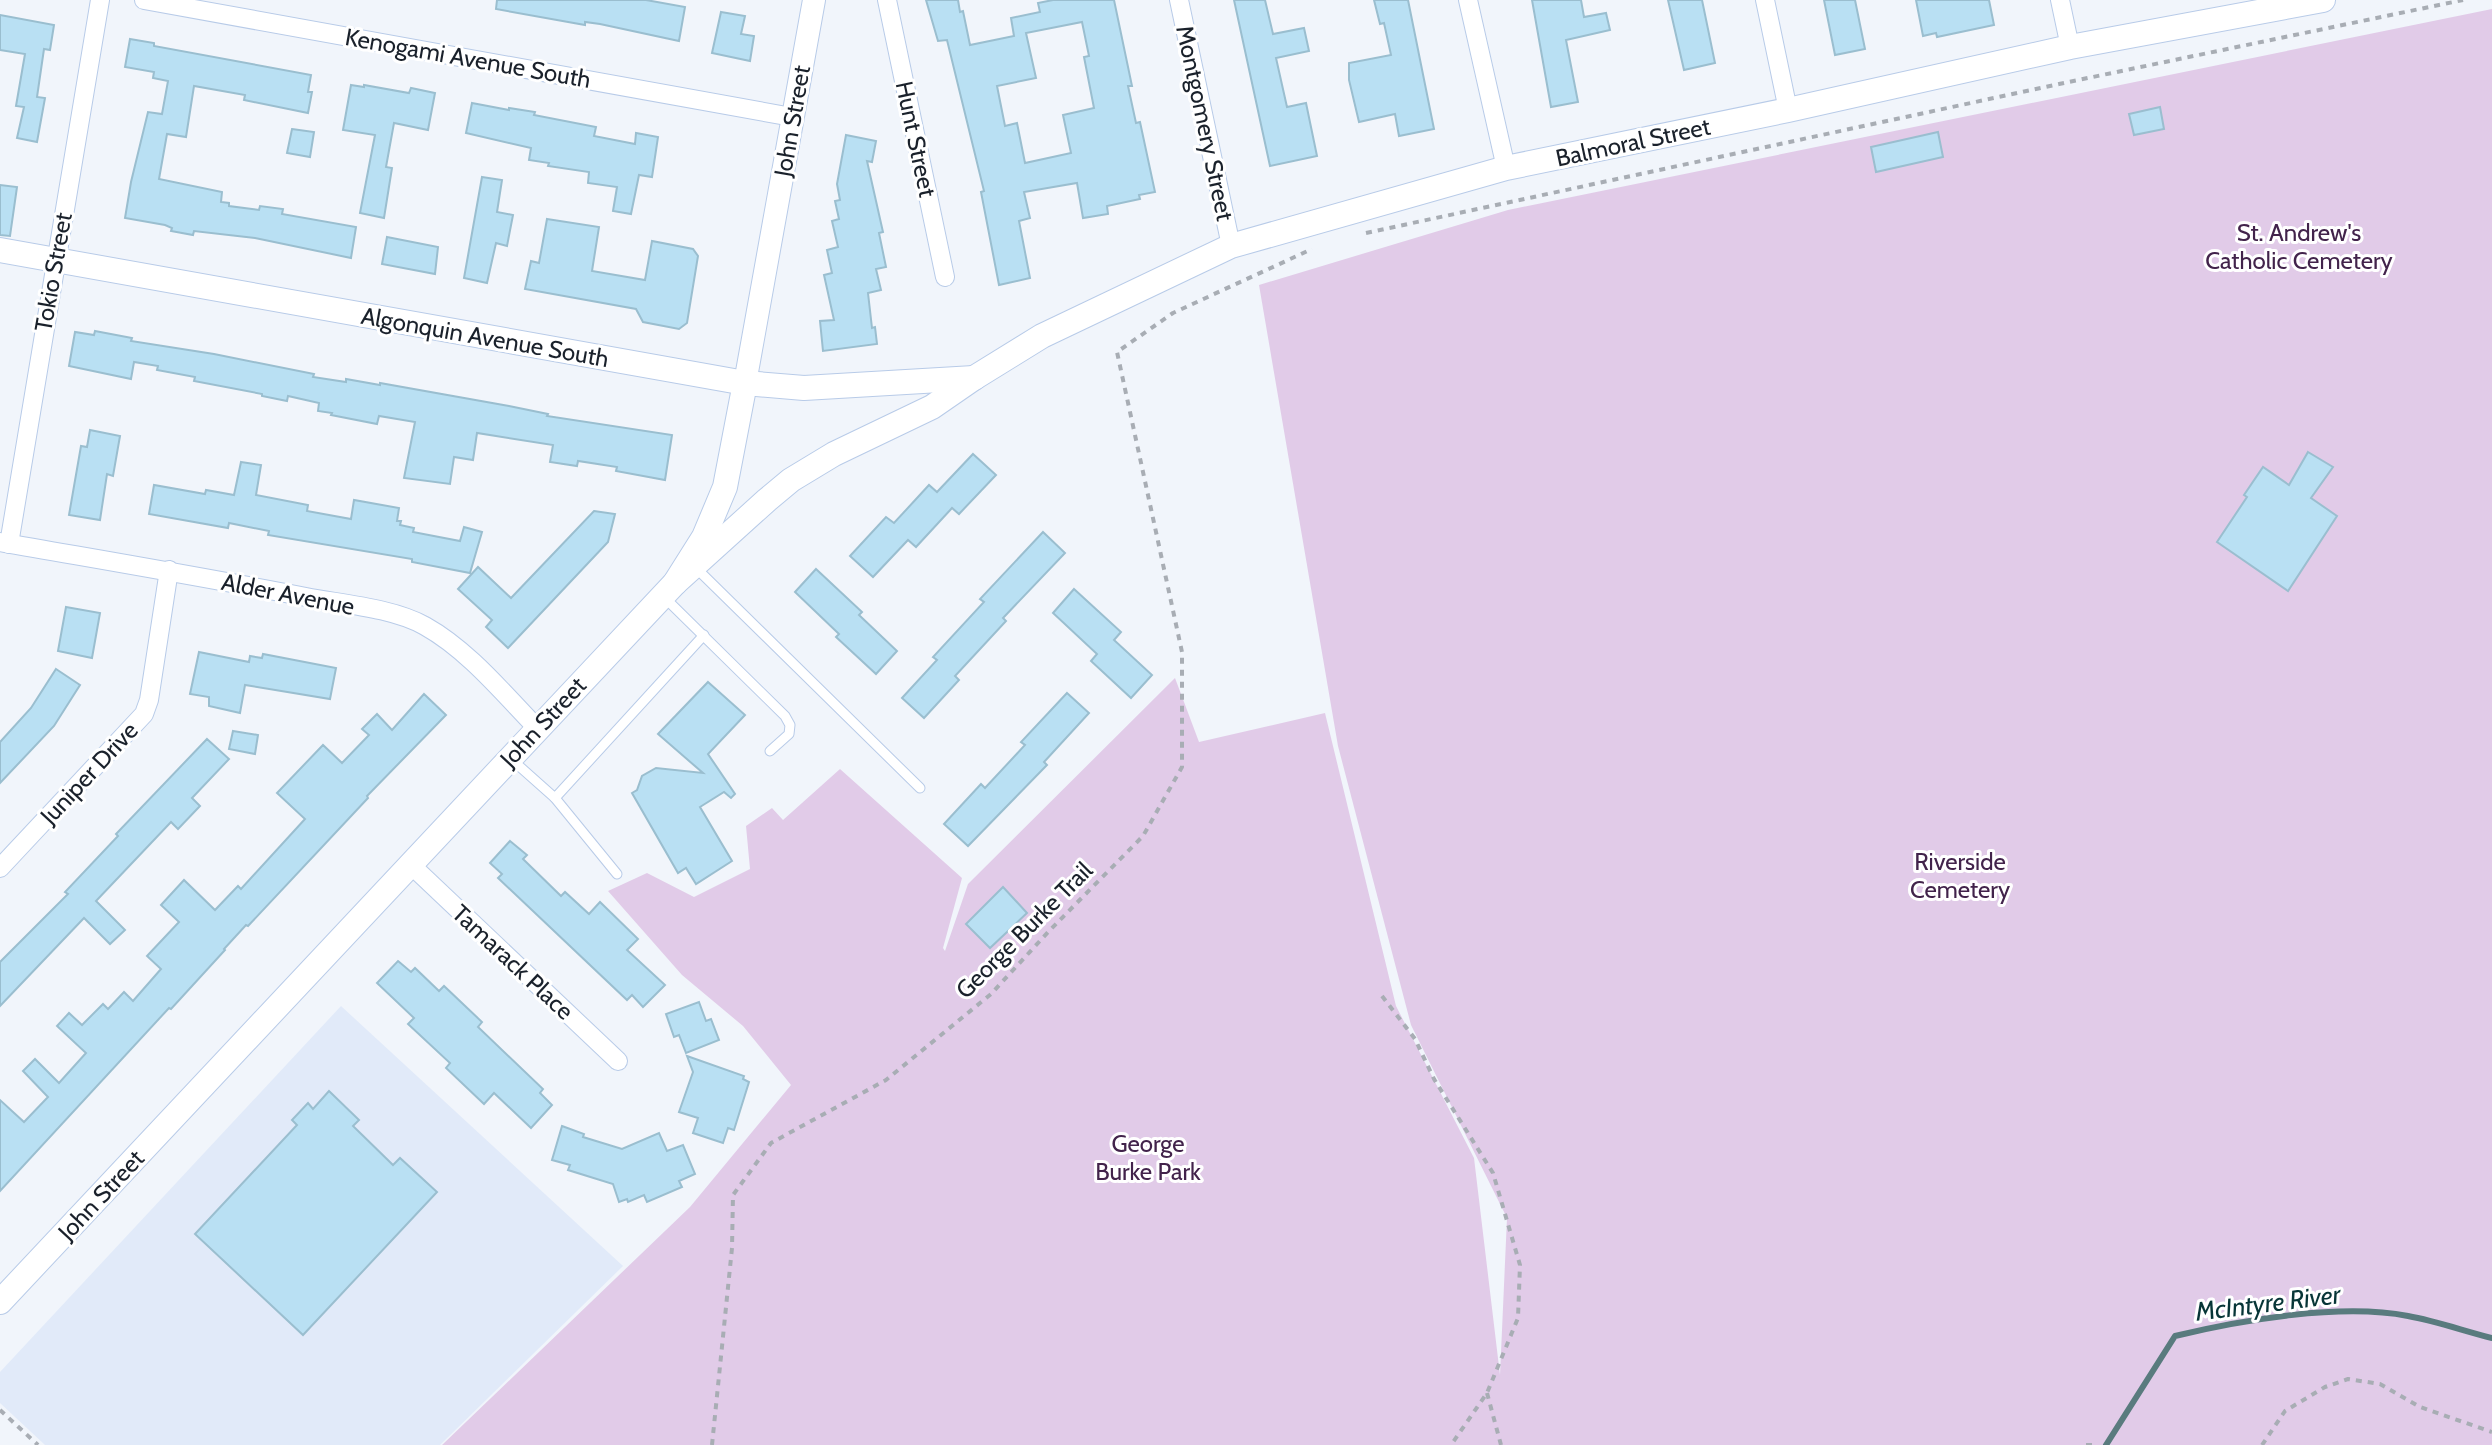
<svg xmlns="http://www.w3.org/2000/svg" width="2492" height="1445" viewBox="0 0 2492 1445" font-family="Cabin,sans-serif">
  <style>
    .built { fill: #e1eaf9 }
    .green { fill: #e1cbe8 }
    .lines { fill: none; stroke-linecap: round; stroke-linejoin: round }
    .stream { stroke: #597b7e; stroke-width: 6 }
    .building { fill: #b9e0f3; stroke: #9abecf; stroke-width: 2; fill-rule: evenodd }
    .service-casing { stroke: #b8cbe8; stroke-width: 11 }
    .minor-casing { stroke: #b8cbe8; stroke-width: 20 }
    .tertiary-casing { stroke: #b8cbe8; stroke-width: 24 }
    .secondary-casing { stroke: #b8cbe8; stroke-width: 26 }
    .path { stroke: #a8adb4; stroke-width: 4; stroke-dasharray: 6 6; stroke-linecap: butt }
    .service { stroke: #fff; stroke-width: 9 }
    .minor { stroke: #fff; stroke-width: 18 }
    .tertiary { stroke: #fff; stroke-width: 22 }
    .secondary { stroke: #fff; stroke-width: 24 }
    .labels { text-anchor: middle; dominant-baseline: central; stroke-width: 6; stroke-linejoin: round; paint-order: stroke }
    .street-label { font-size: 24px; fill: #1a212b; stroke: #fff }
    .park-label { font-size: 24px; fill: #42234b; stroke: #fff }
    .water-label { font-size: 26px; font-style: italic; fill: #073537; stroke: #fff }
  </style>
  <rect width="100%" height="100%" fill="#f1f5fb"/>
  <path class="built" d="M341 1006 623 1266 440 1445H45L0 1403V1372Z"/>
  <path class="green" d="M2492 9V1445H442L690 1207 791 1085 743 1026 682 975 608 891 647 873 694 897 750 869 746 826 772 808 783 820 840 769 962 878 943 948 945 951 968 884 1175 678 1199 742 1325 713 1396 1006 1474 1158 1500 1375 1507 1218 1411 1025 1338 746 1259 285 1508 210Z"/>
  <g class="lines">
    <path class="stream" d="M2106 1445 2175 1336C2241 1320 2341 1303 2408 1316 2436 1321 2464 1331 2492 1338"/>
  </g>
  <g class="building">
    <path d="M497 0H646L685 7 679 41 600 24 585 22V25L496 9Z"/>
    <path d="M926 0H958L960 12 963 11 970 45 1014 36 1011 18 1040 12 1038 3 1053 0H1114L1132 86H1128L1136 123 1140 122 1155 192 1139 195 1140 199 1107 206 1108 214 1083 218 1077 183 1024 192 1030 218 1019 221 1030 278 999 285 981 192 984 191 947 40 938 41ZM1082 22 1089 56 1084 57 1094 108 1063 115 1071 153 1025 163 1017 123 1005 126 997 86 1036 78 1026 33Z"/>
    <path d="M1234 0H1265L1273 34 1304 28 1309 51 1276 58 1287 107 1306 103 1317 156 1270 166Z"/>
    <path d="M1374 0H1408L1434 129 1399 136 1395 114 1359 122 1349 80V63L1391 55 1384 23 1380 24Z"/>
    <path d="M1532 0H1581L1584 17 1606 13 1610 30 1566 40 1578 102 1551 107Z"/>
    <path d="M1668 0H1702L1715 63 1684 70Z"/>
    <path d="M1824 0H1855L1865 49 1835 55Z"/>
    <path d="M1916 0H1989L1994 25 1937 37 1936 33 1923 36Z"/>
    <path d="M721 12 745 16 741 34 754 36 750 61 712 53Z"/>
    <path d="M0 15 54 25 50 50 44 49 37 97 45 98 37 142 17 138 24 107 16 106 25 54 0 50Z"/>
    <path d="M130 39 154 43V46L311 75 308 92H312L308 113 244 100 245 95 194 86 186 137 167 134 159 179 222 192 221 202 229 203V206L259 210 260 206 283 209 282 214 356 227 351 258 255 238 194 231 193 235 171 231 172 228 165 225 125 218 131 182 148 112 162 114 168 81 153 78 154 72 125 67Z"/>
    <path d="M351 85 364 87V85L409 93 411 88 435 93 428 130 394 123 386 167 392 168 384 218 360 213 375 135 343 130Z"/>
    <path d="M472 103 509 110V108L535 112 534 115 596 127 594 136 635 144 636 133 658 137 652 177 639 175 631 214 613 211 617 187 588 183 589 172 548 166 549 163 529 160 531 148 466 133Z"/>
    <path d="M2160 107 2164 129 2134 135 2129 114Z"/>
    <path d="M292 129 314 132 310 157 287 153Z"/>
    <path d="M1938 132 1943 157 1876 172 1871 147Z"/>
    <path d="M846 135 876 141 872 162 867 161 883 232 879 233 886 267 876 269 881 290 868 293 872 328 875 327 877 344 823 351 820 321 834 320 824 275 832 273 827 250 838 247 832 221 839 219 835 201 840 200 837 184Z"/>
    <path d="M482 177 502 180 497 212 513 215 507 246 496 243 487 283 464 278Z"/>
    <path d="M0 185 17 187 10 236 0 235Z"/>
    <path d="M547 219 599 227 592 271 645 280 652 241 693 249 698 256 687 323 679 329 643 322 636 309 525 289 531 261 539 263Z"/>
    <path d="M387 237 438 247 435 274 382 264Z"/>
    <path d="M95 331 132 338 131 341 214 354 314 374 313 377 346 382V379L380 385V383L509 406 548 414 547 416 672 435 665 480 616 471 617 467 578 461 577 466 550 462 553 445 477 433 473 460 454 457 450 484 404 478 415 422 379 416 377 424 331 415 332 413 318 411 319 403 288 396 287 401 262 396V394L194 381 195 377 157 370 158 366 134 362 131 379 69 366 75 332 94 335Z"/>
    <path d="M90 430 120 436 113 476 107 474 100 520 69 515 81 446 87 447Z"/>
    <path d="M2308 452 2333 467 2311 498 2337 516 2288 591 2217 542 2247 497 2244 495 2263 467 2289 485Z"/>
    <path d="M973 454 996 475 959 514 952 508 916 547 908 540 873 577 850 556 886 517 894 523 929 485 937 492Z"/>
    <path d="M241 462 261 465 256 495 308 505 307 511 351 519 354 500 399 508 397 521H401L400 525 414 528 413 532 460 541 464 527 482 532 470 573 412 562V559L268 535 269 531 229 523 228 528 149 514 154 485 205 494 206 490 234 495Z"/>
    <path d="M594 511 615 514 608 542 508 648 486 627 492 620 458 589 478 567 511 598Z"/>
    <path d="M1043 532 1065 553 1003 618 1006 621 955 676 959 680 924 718 902 698 937 660 933 657 984 602 980 599Z"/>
    <path d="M816 569 862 612 859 615 897 651 876 674 836 637 839 634 795 592Z"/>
    <path d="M1074 589 1121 632 1114 640 1152 675 1131 698 1091 661 1097 654 1053 613Z"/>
    <path d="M66 607 100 613 92 658 58 651Z"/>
    <path d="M199 652 249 662 250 656 262 658 263 654 336 668 330 699 245 685 240 713 209 706V697L190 694Z"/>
    <path d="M56 669 80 685 54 726 0 783V742L31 708Z"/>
    <path d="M708 682 745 715 708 754 735 794 731 798 724 792 700 807 732 861 696 884 686 868 678 873 632 793 637 790 642 776 656 768 703 773 658 734Z"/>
    <path d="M1067 693 1089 713 1044 762 1047 765 968 846 944 824 981 784 985 788 1025 745 1021 742Z"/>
    <path d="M424 694 446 715 367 796 368 798 248 926 246 925 224 949 225 950 171 1009 169 1008 0 1191V1100L24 1122 48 1097 23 1071 35 1059 59 1083 86 1053 57 1026 69 1013 82 1025 103 1004 108 1009 124 992 133 1001 161 969 147 956 179 922 161 905 184 880 215 910 238 886 241 889 305 819 277 793 323 745 342 763 369 735 362 729 377 714 392 730Z"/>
    <path d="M233 731 258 735 255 754 229 749Z"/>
    <path d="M207 739 229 759 192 798 200 806 178 829 171 822 96 901 125 930 110 944 84 918 0 1006V962L68 894 65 892 118 836 116 834Z"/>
    <path d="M510 841 527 855 523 859 561 896 565 892 589 914 600 902 638 939 627 950 665 985 643 1007 632 995 627 1000 498 878 502 874 490 863Z"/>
    <path d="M1003 887 1027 913 990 948 966 924Z"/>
    <path d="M398 961 411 972 415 968 439 991 444 986 482 1022 478 1027 543 1089 540 1093 552 1105 531 1128 494 1093 484 1104 446 1068 450 1063 408 1024 414 1018 377 983Z"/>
    <path d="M699 1002 706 1021 711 1019 719 1040 686 1053 679 1035 674 1037 666 1014Z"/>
    <path d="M687 1056 744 1076 743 1079 749 1082 734 1130 728 1128 723 1143 693 1133 698 1118 679 1112 693 1072Z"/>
    <path d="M329 1091 359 1120 353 1126 393 1165 400 1158 437 1192 303 1335 195 1234 297 1125 292 1120 308 1103 313 1109Z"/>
    <path d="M562 1126 584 1134 583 1137 622 1149 659 1133 667 1151 683 1145 695 1174 679 1181 682 1187 647 1202 644 1195 628 1202 627 1199 619 1202 613 1184 568 1170 570 1165 552 1160Z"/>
  </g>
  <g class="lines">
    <g class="service-casing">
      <g id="service">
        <path d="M695 567 920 788"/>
        <path d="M665 598 785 716 790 725 789 734 770 751"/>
        <path d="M510 758 555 798 704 635"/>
        <path d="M555 798 617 874"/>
      </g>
    </g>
    <g class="minor-casing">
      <g id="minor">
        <path d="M144 0 792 117"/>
        <path d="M887 0 945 277"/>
        <path d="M1179 0 1231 246"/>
        <path d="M1468 0 1506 168"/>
        <path d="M1765 0 1788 110"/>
        <path d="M2060 0 2070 47"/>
        <path d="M0 542C102 560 204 577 306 597 342 604 393 608 425 626 468 650 503 693 537 728"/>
        <path d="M9 544 100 0"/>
        <path d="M409 863 618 1061"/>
        <path d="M0 868 144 714 149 700 169 570"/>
      </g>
    </g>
    <g class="tertiary-casing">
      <path id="tertiary" d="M745 383 814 0"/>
    </g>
    <g class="secondary-casing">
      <g id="secondary">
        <path d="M0 250 745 383 804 388 974 378"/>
        <path d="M675 583 767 500 791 480 834 454 932 407 974 378 1042 336 1231 246 1506 168 1788 110 2070 47 2323 0"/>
        <path d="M0 1302 675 583 704 537 725 487 745 383"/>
      </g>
    </g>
    <g class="path">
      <path d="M1366 233 2059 84 2463 0"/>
      <path d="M1382 996 1415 1039 1434 1079 1493 1173 1520 1265 1518 1318 1487 1393 1451 1445"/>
      <path d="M1487 1393 1501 1445"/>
      <path d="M0 1410 38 1445"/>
      <path d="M712 1445 732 1248 733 1195 771 1143 886 1080 991 994 1050 930 1143 836 1182 767V652L1117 352 1173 313 1312 249"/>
      <path d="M2086 1445H2096"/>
      <path d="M2262 1445 2285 1411 2325 1387 2348 1379 2380 1384 2420 1407 2492 1432"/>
    </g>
    <use href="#service" class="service"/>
    <use href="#minor" class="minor"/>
    <use href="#tertiary" class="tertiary"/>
    <use href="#secondary" class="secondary"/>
  </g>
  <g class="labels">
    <g class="street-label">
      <text transform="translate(468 58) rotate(10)">Kenogami Avenue South</text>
      <text transform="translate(792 121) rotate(-80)">John Street</text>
      <text transform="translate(1205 123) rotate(78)">Montgomery Street</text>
      <text transform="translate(916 139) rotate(78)">Hunt Street</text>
      <text transform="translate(1633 142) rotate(-12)">Balmoral Street</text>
      <text transform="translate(53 272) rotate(-80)">Tokio Street</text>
      <text transform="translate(485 337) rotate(10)">Algonquin Avenue South</text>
      <text transform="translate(288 594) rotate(11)">Alder Avenue</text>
      <text transform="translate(543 722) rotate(-47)">John Street</text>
      <text transform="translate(89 773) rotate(-47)">Juniper Drive</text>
      <text transform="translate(1024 930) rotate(-45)">George Burke Trail</text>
      <text transform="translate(513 962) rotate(43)">Tamarack Place</text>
      <text transform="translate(101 1195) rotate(-47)">John Street</text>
    </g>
    <g class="park-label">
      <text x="2299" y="232">St. Andrew's<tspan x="2299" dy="28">Catholic Cemetery</tspan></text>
      <text x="1960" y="861">Riverside<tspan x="1960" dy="28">Cemetery</tspan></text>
      <text x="1148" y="1143">George<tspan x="1148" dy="28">Burke Park</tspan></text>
    </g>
    <g class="water-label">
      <text transform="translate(2268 1303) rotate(-7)">McIntyre River</text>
    </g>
  </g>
</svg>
